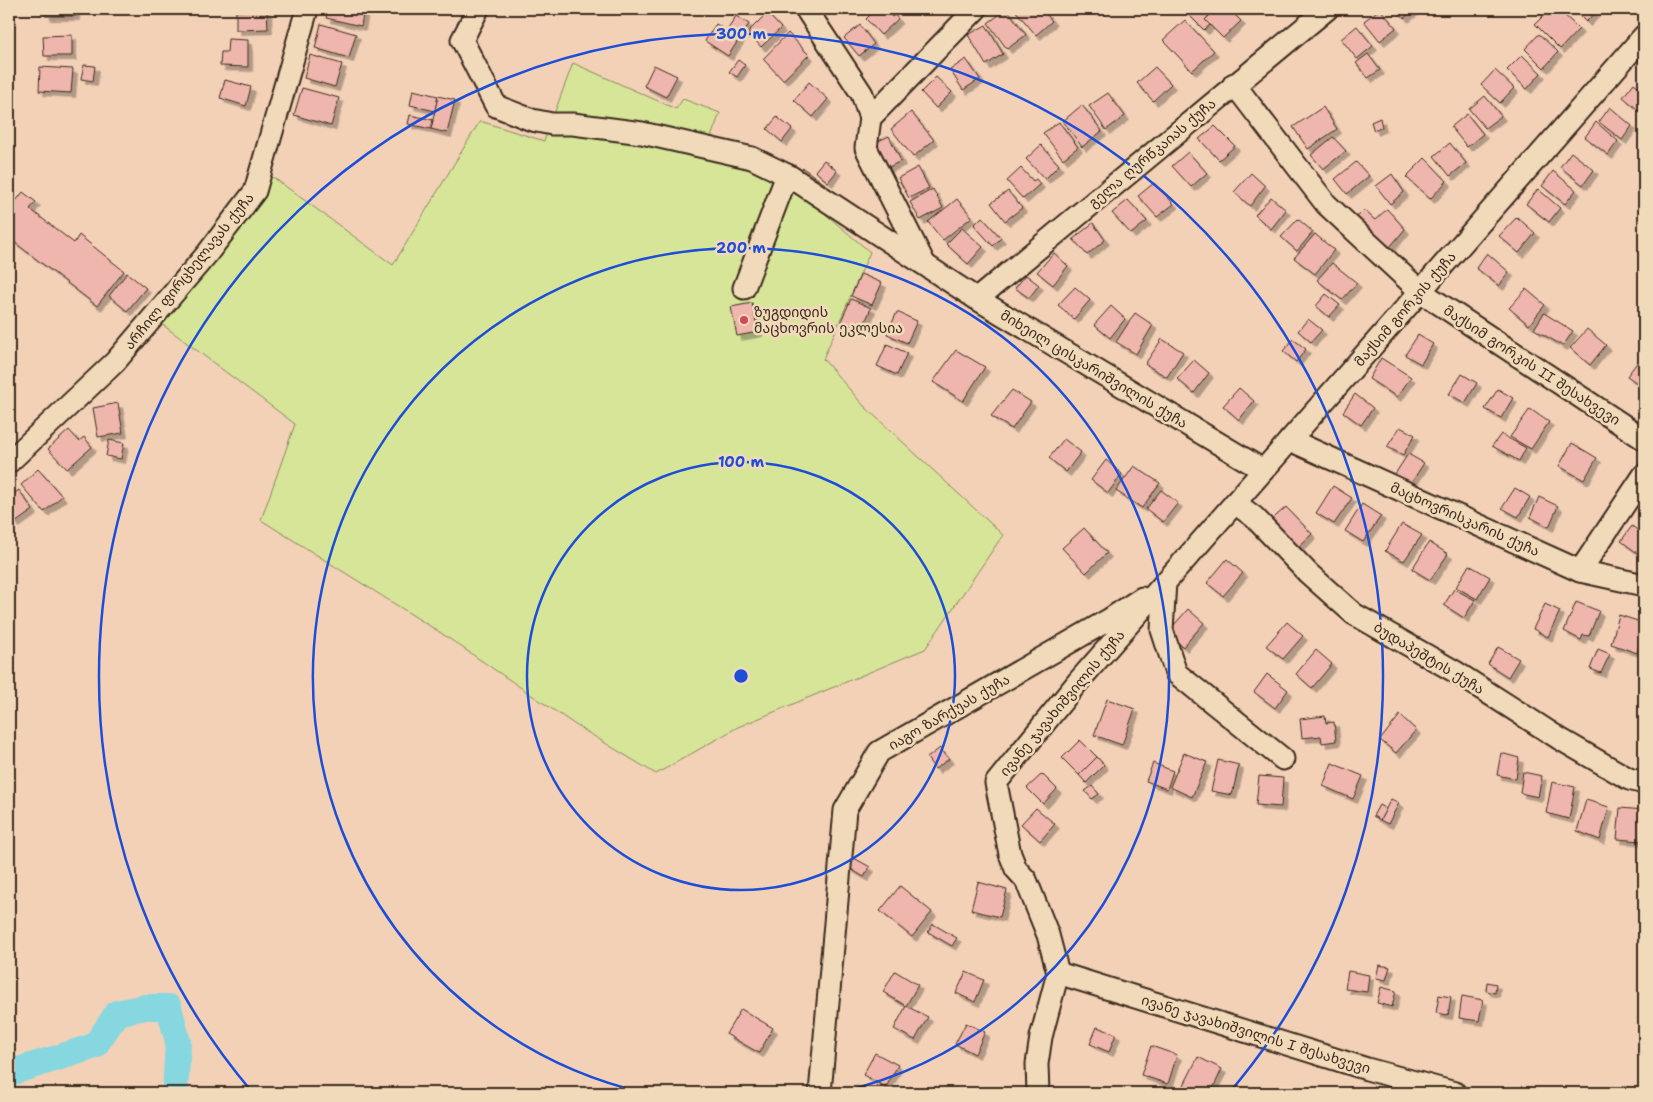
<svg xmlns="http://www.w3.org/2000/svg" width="1653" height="1102" viewBox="0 0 1653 1102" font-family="'Shantell Sans','Noto Sans Georgian',sans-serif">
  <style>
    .green { fill: #d6e598; stroke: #88885b }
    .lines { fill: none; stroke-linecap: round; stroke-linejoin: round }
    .river { stroke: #86d7e0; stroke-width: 26 }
    .building { fill: #efb6ad; stroke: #3b2a1e; filter: url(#shadow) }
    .minor-casing { stroke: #3b2a1e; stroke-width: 25 }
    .minor { stroke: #f1dab9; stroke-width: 21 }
    .ring { fill: none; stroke: #1d4ed8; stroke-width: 2.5 }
    .poi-dot { fill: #d1495b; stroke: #f1dab9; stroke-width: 2 }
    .labels { text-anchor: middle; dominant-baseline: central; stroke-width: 5; stroke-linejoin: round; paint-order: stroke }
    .street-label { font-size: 14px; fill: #3b2a1e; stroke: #f1dab9 }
    .poi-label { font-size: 14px; fill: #3b2a1e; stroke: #f1dab9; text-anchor: start }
    .centre { fill: #1d4ed8; stroke: #f1dab9; stroke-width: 2.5 }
    .ring-label { font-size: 15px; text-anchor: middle; font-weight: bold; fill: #1d4ed8; stroke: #f1dab9; stroke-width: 5; stroke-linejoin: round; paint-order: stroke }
  </style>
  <defs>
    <filter id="shadow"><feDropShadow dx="4.5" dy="4.5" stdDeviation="0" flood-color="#0004"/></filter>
  </defs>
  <rect width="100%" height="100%" fill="#f3d1b7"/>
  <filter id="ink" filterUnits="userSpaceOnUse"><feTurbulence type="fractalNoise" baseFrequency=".02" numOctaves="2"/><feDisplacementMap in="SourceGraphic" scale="10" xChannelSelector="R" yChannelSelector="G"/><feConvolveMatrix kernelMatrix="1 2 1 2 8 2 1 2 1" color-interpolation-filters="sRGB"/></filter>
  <g filter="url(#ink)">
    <path class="green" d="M573 63 676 109 683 99 720 113 705 153 790 184 870 252 823 359 864 406 1003 535 925 649 738 727 656 774 574 724 441 633 261 520 295 424 159 322 259 167 393 265 480 121 544 141Z"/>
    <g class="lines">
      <path class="river" d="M9 1073 95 1046 117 1013 145 1007H169L178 1042 175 1093"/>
    </g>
    <g class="building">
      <rect x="46" y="9" width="29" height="7"/>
      <path d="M328 9H364L361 26 326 18Z"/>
      <path d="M872 9H884L892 17 895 15 898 19 881 35 866 19 874 11Z"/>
      <path d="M1007 9 1026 35 1007 49 988 23Z"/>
      <path d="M1014 9H1042L1052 21 1036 35Z"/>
      <path d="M1185 9H1211L1213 11 1205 20 1210 25 1204 30 1184 10Z"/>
      <path d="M1216 9H1229L1241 21 1223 38 1205 20Z"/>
      <path d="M1380 9 1396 28 1380 41 1364 21Z"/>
      <path d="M1397 9H1416L1404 18Z"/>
      <path d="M1550 9H1558L1579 29 1560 49 1535 24Z"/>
      <path d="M1573 9H1598L1586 22Z"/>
      <path d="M267 10 268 29 236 30V11Z"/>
      <path d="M767 13 781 28 761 47 748 32Z"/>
      <path d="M736 16 749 24 728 56 705 41 716 24 727 31Z"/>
      <path d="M1185 20 1214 51 1192 71 1163 40Z"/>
      <path d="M321 24 356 34 349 58 315 48Z"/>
      <path d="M860 25 874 44 859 56 844 38Z"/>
      <path d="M986 25 1003 54 986 65 968 35Z"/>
      <path d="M1357 26 1373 46 1357 59 1341 39Z"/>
      <path d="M788 33 809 55 783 80 763 59Z"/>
      <path d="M1539 34 1558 52 1544 68 1525 49Z"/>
      <path d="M72 35V56H44L43 36Z"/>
      <path d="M228 39 248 40V67L220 66 221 52H227Z"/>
      <path d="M1368 54 1380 70 1368 78 1356 63Z"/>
      <path d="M310 55 342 64 335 87 304 78Z"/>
      <path d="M1522 55 1541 73 1527 89 1507 70Z"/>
      <path d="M966 59 980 79 963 90 950 70Z"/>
      <path d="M738 60 745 65 737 77 729 72Z"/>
      <path d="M84 65 95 66 93 81 81 79Z"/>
      <path d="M654 65 677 76 666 97 644 86Z"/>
      <path d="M40 67 73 69 71 93 39 91Z"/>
      <path d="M1155 67 1171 84 1153 101 1137 83Z"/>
      <path d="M1495 70 1514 88 1500 103 1481 85Z"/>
      <path d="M936 77 952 92 936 108 921 92Z"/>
      <path d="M225 80 251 87 246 106 220 98Z"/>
      <path d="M809 82 828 99 813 117 794 100Z"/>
      <path d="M1634 83 1644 91V115L1623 97Z"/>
      <path d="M302 88 339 98 331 126 294 115Z"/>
      <path d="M413 90 438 96 435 111 410 105Z"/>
      <path d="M1108 93 1125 116 1106 130 1089 106Z"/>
      <path d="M438 96 455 100 447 133 431 129Z"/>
      <path d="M1485 96 1501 116 1485 128 1469 109Z"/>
      <path d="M1082 105 1102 131 1082 147 1063 121Z"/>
      <path d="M1323 107 1337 129 1308 149 1293 127Z"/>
      <path d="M1610 107 1632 126 1622 140 1599 122Z"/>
      <path d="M911 112 934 140 913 157 891 129Z"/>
      <path d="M1467 114 1483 134 1467 147 1451 127Z"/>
      <path d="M410 115 433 120 431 129 408 124Z"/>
      <path d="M777 117 792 129 782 142 767 129Z"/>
      <path d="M1380 118 1382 127 1374 131 1371 122Z"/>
      <path d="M1059 122 1078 147 1063 159 1043 133Z"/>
      <path d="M1596 122 1618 141 1608 155 1585 137Z"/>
      <path d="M1215 126 1235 146 1219 160 1199 139Z"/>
      <path d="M889 136 901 161 883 170 870 145Z"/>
      <path d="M1333 137 1346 151 1323 169 1311 155Z"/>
      <path d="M1450 143 1466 163 1450 176 1434 156Z"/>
      <path d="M1041 145 1059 165 1045 179 1026 159Z"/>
      <path d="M1188 152 1207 173 1191 187 1172 166Z"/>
      <path d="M1571 152 1594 170 1583 185 1560 167Z"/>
      <path d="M1425 158 1447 181 1430 199 1406 177Z"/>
      <path d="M824 160 837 171 828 182 815 171Z"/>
      <path d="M1356 162 1369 176 1347 194 1335 179Z"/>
      <path d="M918 167 929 188 909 198 898 178Z"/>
      <path d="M803 168 825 184 817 194 796 177Z"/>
      <path d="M1021 168 1033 181 1036 179 1040 184 1023 199 1007 181Z"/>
      <path d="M1553 171 1576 190 1565 204 1542 186Z"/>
      <path d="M1251 173 1265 186 1250 206 1234 192Z"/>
      <path d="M1392 174 1404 192 1390 204 1376 186Z"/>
      <path d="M1154 183 1174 204 1157 217 1138 196Z"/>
      <path d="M933 189 943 208 920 220 910 202Z"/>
      <path d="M1538 189 1560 208 1549 222 1526 204Z"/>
      <path d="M1008 191 1022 208 1005 221 991 203Z"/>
      <path d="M23 192 36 202 30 209 74 243 79 235 124 271 97 306 9 238V210Z"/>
      <path d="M1271 197 1286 210 1271 229 1255 215Z"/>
      <path d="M957 199 972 217 943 240 928 222Z"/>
      <path d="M1128 200 1147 221 1131 234 1112 213Z"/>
      <path d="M1387 209 1405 229 1390 247 1368 230 1352 222 1364 210 1375 220Z"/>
      <path d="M982 217 1001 238 993 246 974 225Z"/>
      <path d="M1517 217 1535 233 1519 253 1499 236Z"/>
      <path d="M1298 219 1313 232 1297 251 1281 237Z"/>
      <path d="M1093 223 1105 240 1087 255 1073 239Z"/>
      <path d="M962 228 983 247 968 264 946 244Z"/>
      <path d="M1315 234 1334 250 1315 274 1294 258Z"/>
      <path d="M1054 253 1068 266 1053 285 1037 272Z"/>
      <path d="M1487 253 1509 272 1499 286 1476 268Z"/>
      <path d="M1332 263 1357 283 1342 300 1317 280Z"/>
      <path d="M127 273 146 288 127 311 109 296Z"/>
      <path d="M861 274 882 283 872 305 851 296Z"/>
      <path d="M1026 275 1039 285 1029 298 1015 288Z"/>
      <path d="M1075 287 1090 300 1074 319 1058 305Z"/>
      <path d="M1526 289 1545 305 1529 325 1509 308Z"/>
      <path d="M1326 294 1340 305 1329 317 1316 306Z"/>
      <path d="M851 299 871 308 862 330 841 321Z"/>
      <path d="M752 303 758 332 737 336 731 307Z"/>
      <path d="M1111 306 1125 319 1110 338 1094 325Z"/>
      <path d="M897 312 917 321 907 343 887 334Z"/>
      <path d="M1135 313 1153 325 1136 354 1116 342Z"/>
      <path d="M1544 313 1573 331 1563 346 1534 329Z"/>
      <path d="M1308 319 1322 330 1311 342 1298 331Z"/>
      <path d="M1587 329 1606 345 1590 365 1570 348Z"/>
      <path d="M1418 335 1433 344 1421 364 1405 355Z"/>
      <path d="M1162 339 1183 352 1167 377 1145 364Z"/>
      <path d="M1293 339 1306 349 1296 362 1283 351Z"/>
      <path d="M887 344 907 353 897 375 877 366Z"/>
      <path d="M956 350 985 367 963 401 933 382Z"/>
      <path d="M1381 358 1411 377 1397 397 1369 379Z"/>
      <path d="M1194 360 1209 373 1194 393 1177 379Z"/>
      <path d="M1639 360 1644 364V388L1627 376Z"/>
      <path d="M1462 374 1477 383 1465 403 1449 394Z"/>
      <path d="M1239 388 1254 401 1239 420 1223 406Z"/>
      <path d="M1498 389 1513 398 1501 418 1485 409Z"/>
      <path d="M1012 390 1031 402 1012 429 991 416Z"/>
      <path d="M1355 394 1373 408 1361 425 1343 412Z"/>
      <path d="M118 403 123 433 98 437 93 408Z"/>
      <path d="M1530 409 1549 422 1531 449 1510 437Z"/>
      <path d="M1400 427 1415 435 1403 455 1387 447Z"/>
      <path d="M69 430 79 441 84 437 92 447 67 469 48 449Z"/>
      <path d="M1501 434 1526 448 1519 461 1492 446Z"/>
      <path d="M1064 439 1081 452 1066 472 1049 458Z"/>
      <path d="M109 440 124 443 121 459 106 456Z"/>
      <path d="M1572 443 1597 458 1584 480 1559 466Z"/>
      <path d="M1408 454 1424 463 1411 483 1395 474Z"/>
      <path d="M1106 460 1122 474 1108 493 1091 480Z"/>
      <path d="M1134 466 1160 483 1142 508 1116 491Z"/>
      <path d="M38 469 62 496 44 512 21 485Z"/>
      <path d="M1333 486 1352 498 1334 524 1316 513Z"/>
      <path d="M1515 488 1530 497 1518 517 1502 508Z"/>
      <path d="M19 490 33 510 15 523 9 514V497Z"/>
      <path d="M1161 490 1178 503 1163 522 1146 509Z"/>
      <path d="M1539 497 1558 506 1549 527 1530 517Z"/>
      <path d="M1362 504 1381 516 1363 542 1345 531Z"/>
      <path d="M1286 507 1312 534 1295 550 1267 524Z"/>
      <path d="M1402 524 1422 535 1404 561 1385 551Z"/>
      <path d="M1632 526 1644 535V550L1640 555 1621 541Z"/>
      <path d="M1084 528 1107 553 1086 573 1062 548Z"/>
      <path d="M1429 542 1448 554 1430 580 1412 569Z"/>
      <path d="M1227 559 1243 573 1223 596 1207 583Z"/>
      <path d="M1469 565 1490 577 1477 599 1456 587Z"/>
      <path d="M1454 589 1475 600 1464 618 1444 605Z"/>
      <path d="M1576 602 1599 611 1589 636 1583 635 1581 640 1564 631Z"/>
      <path d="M1545 604 1560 611 1548 637 1533 629Z"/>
      <path d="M1188 609 1204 623 1183 647 1167 633Z"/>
      <path d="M1619 615 1644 623V628L1637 653 1611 644Z"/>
      <path d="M1287 622 1303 636 1283 659 1266 646Z"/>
      <path d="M1498 647 1519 659 1508 677 1488 664Z"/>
      <path d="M1598 649 1610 654 1601 673 1590 669Z"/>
      <path d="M1316 650 1332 664 1312 688 1296 674Z"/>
      <path d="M1267 674 1288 690 1275 708 1254 692Z"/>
      <path d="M1107 699 1135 709 1122 745 1094 735Z"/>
      <path d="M1400 715 1416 730 1396 753 1380 740Z"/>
      <path d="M1325 716 1326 723 1334 722 1336 741 1322 743 1321 736 1302 738 1300 719Z"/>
      <path d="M1080 740 1097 757 1079 775 1062 758Z"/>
      <path d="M940 748 949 759 935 769 927 758Z"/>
      <path d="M1184 753 1207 762 1192 797 1170 787Z"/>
      <path d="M1501 753 1519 758 1516 779 1497 775Z"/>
      <path d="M1097 757 1104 765 1086 783 1079 775Z"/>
      <path d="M1218 760 1239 765 1232 795 1211 791Z"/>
      <path d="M1153 763 1173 771 1167 789 1146 781Z"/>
      <path d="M1332 763 1363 776 1353 799 1323 786Z"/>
      <path d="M1523 772 1542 776 1538 797 1520 793Z"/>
      <path d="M1042 774 1057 789 1043 804 1027 788Z"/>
      <path d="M1259 776 1283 778 1281 807 1256 805Z"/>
      <path d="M1552 782 1575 787 1569 819 1546 813Z"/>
      <path d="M1092 786 1099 794 1092 799 1085 791Z"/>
      <path d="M1391 799 1399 803 1388 824 1380 820Z"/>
      <path d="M1586 800 1609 807 1600 840 1577 831Z"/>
      <path d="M1379 805 1386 809 1380 820 1373 816Z"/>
      <path d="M1036 808 1055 824 1040 841 1021 824Z"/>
      <path d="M1620 808 1644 810 1642 841 1617 839Z"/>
      <path d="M854 858 870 867 864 877 849 868Z"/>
      <path d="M978 882 1007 890 1000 917 971 910Z"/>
      <path d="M900 886 932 912 912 937 880 911Z"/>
      <path d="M933 924 957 938 952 946 928 932Z"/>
      <path d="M1379 965 1390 967 1386 980 1376 978Z"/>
      <path d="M895 971 918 985 906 1006 883 992Z"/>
      <path d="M1348 971 1369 975 1367 992 1345 989Z"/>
      <path d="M966 972 984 980 975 1002 956 993Z"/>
      <path d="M1487 982 1496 984 1495 993 1486 991Z"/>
      <path d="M1381 987 1396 991 1392 1007 1377 1003Z"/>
      <path d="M1439 995 1451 997 1448 1015 1436 1013Z"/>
      <path d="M1462 996 1483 1000 1479 1021 1459 1018Z"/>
      <path d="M906 1006 928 1017 915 1040 894 1029Z"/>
      <path d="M741 1009 773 1028 759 1053 726 1034Z"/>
      <path d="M966 1023 985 1032 975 1054 955 1044Z"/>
      <path d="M1097 1027 1116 1034 1109 1052 1090 1044Z"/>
      <path d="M1151 1046 1177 1055 1168 1084 1141 1075Z"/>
      <path d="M875 1053 898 1065 886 1087 863 1075Z"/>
      <path d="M1198 1057 1222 1069 1211 1093H1186L1181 1091Z"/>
    </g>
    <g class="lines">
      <g class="minor-casing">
        <g id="minor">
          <path d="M478 9 462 40 496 106 532 120 552 124H573L642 133 752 158 791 177 977 299 1263 470"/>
          <path d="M806 9 862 94 870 118"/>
          <path d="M1234 84 1326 204 1420 291 1644 439"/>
          <path d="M924 263 866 148 870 118 976 9"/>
          <path d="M744 288 787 175"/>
          <path d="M977 299 1327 9"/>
          <path d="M1290 440 1580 571 1644 585"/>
          <path d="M9 462 115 362 207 254 255 191 307 9"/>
          <path d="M1235 503 1254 517 1308 573 1354 614 1454 671 1560 739 1629 779 1644 783"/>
          <path d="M1580 571 1644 475"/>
          <path d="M1165 582 1162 630 1176 673 1283 759"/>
          <path d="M1058 973 1367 1069 1455 1093"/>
          <path d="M820 1093 845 810 879 752 1110 619 1142 598"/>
          <path d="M1038 1093 1037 1064 1041 1037 1058 973 1048 935 1026 880 1016 869 1010 854 996 783 1077 683 1644 36"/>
        </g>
      </g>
      <use href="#minor" class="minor"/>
    </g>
  </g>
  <g class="ring">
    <circle cx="741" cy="676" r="214"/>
    <path d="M645 1093A428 428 0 1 1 837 1093"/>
    <path d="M253 1093A642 642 0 1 1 1229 1093"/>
  </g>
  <circle class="poi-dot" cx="744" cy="320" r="5"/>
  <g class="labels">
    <g class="street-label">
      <text transform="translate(1152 153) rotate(-40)">გელა ღურწკაიას ქუჩა</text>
      <text transform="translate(189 271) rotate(-51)">არჩილ ფირცხელავას ქუჩა</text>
      <text transform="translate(1405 309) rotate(-49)">მაქსიმ გორკის ქუჩა</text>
      <text transform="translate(1532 365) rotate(33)">მაქსიმ გორკის II შესახვევი</text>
      <text transform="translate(1094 369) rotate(31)">მიხეილ ცისკარიშვილის ქუჩა</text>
      <text transform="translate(1465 519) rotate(24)">მაცხოვრისკარის ქუჩა</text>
      <text transform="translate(1429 658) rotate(31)">ბუდაპეშტის ქუჩა</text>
      <text transform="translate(1062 703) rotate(-50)">ივანე ჯავახიშვილის ქუჩა</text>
      <text transform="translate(949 712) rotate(-30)">იაგო ზარქუას ქუჩა</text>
      <text transform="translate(1256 1034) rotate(17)">ივანე ჯავახიშვილის I შესახვევი</text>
    </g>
    <g class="poi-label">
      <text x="754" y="312">ზუგდიდის<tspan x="754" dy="16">მაცხოვრის ეკლესია</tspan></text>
    </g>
  </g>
  <circle cx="741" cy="676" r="8" class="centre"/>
  <g class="ring-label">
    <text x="741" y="39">300 m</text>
    <text x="741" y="253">200 m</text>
    <text x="741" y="467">100 m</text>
  </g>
  <rect width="1653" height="1102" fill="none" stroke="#f1dab9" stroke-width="30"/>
  <rect x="15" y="15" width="1623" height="1072" fill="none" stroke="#3b2a1e" stroke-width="2" filter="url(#ink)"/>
</svg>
